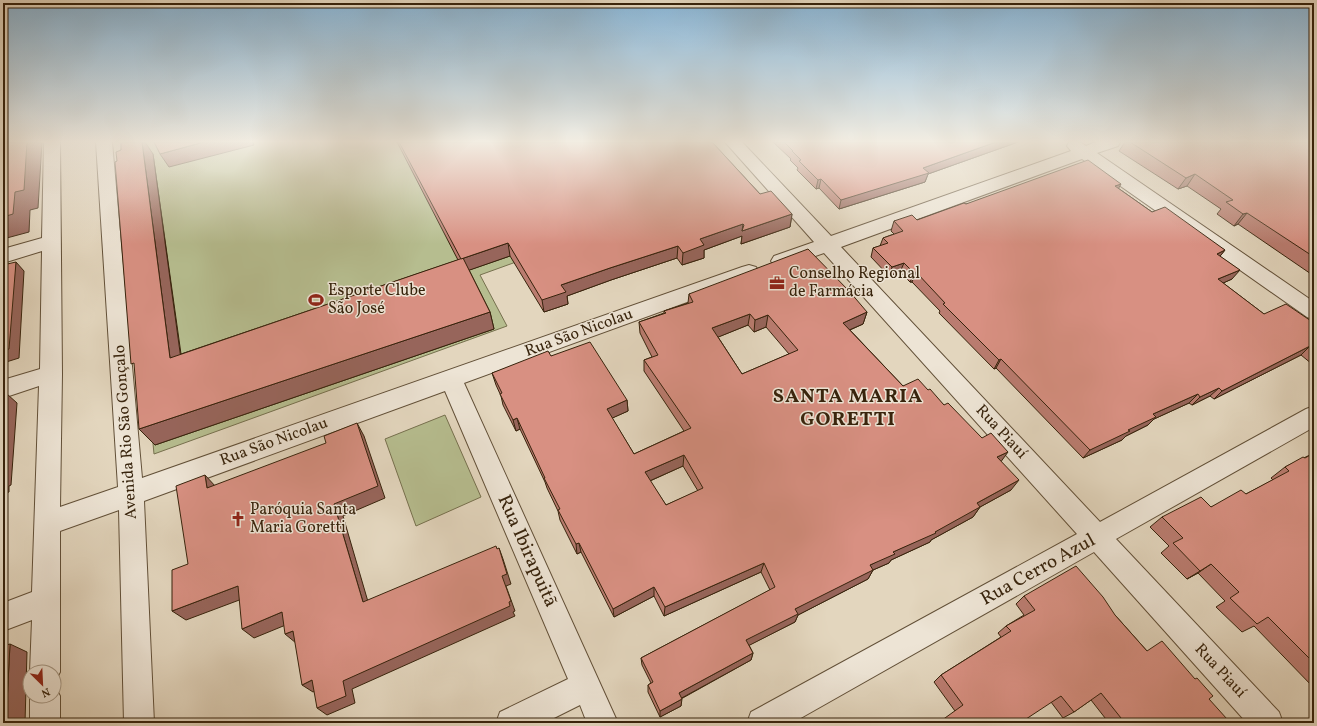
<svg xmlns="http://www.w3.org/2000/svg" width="1317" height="726" viewBox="0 0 1317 726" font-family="Vollkorn,serif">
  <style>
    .green { fill: #b6bd8f; stroke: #76704e }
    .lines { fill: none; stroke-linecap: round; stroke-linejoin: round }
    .minor-casing { stroke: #625038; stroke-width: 2 }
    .minor { fill: #ede4d5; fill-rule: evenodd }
    .wall { fill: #ba7c70; stroke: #37230c; fill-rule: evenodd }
    .shaded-wall { fill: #97655b; stroke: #37230c }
    .building { fill: #d89082; stroke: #37230c; fill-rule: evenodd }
    .labels { text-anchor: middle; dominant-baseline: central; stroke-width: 3; stroke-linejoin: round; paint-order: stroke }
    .poi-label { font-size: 16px; fill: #37230c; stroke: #ede4d5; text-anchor: start }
    .street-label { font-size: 16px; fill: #37230c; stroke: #ede4d5 }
    .near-street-label { font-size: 19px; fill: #37230c; stroke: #ede4d5 }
    .district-label { font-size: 20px; font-weight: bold; letter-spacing: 1px; fill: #37230c; stroke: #ede4d5 }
  </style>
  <rect width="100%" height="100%" fill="#e3d6be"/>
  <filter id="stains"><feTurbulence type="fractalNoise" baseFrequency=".005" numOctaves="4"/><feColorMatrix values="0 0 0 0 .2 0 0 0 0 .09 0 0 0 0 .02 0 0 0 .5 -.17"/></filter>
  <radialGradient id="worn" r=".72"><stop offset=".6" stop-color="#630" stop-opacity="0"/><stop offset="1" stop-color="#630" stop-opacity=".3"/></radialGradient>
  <g class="green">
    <path d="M124 142H447L516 262 480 275 507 326 154 454Z"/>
    <path d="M445 415 481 497 416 526 385 439Z"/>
  </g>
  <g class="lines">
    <g class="minor-casing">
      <g id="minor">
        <path d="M44 142H60L62 374 60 507 118 487 96 142H112L142 478 742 267 749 265 756 267 759 272 756 277 464 383 618 723H587L580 705 544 723H496L500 712 568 679 445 391 144 501 154 723H124L119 510 60 531V672L54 683V672H30L32 620 3 631V603L32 592 39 386 3 398V380L40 369 42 251 3 263V249L42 238Z"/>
        <path d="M725 142H742L831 236 1071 151 1067 146 1069 142H1080L1086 146 1095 142H1120L1118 146 1097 153 1314 302V320L1307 317 1082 159 841 247 1100 522 1306 409 1314 406V427L1116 539 1279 712 1283 723H1247L1094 552 792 723H747L751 712 1077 534 824 253 781 268 774 266 771 261 774 256 814 242Z"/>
        <path d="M54 685 60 696V723H30V696H54Z"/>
      </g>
    </g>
    <use href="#minor" class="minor"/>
  </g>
  <g class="wall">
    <path d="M397 142H712L760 194 792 214 790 227 741 244 742 236 704 250V258L682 265 677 258 611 280 567 296 568 304 544 312 510 256 469 270 490 312 494 329 155 445 117 161 153 154 181 354 458 260Z"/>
    <path d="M773 142H1018L928 174 925 182 839 209 819 188 816 189 797 170 798 168 790 160 791 159Z"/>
    <path d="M1125 142H1314V276L1238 224 1234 226 1217 214 1221 209 1187 186 1178 189 1119 151Z"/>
    <path d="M1118 188 1152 212 1225 250 1220 256 1232 279 1223 283 1264 314 1314 323V363L1312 364 1301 355 1214 399 1210 396 1192 405 1189 403 1154 419 1148 425 1126 436 1122 440 1083 458 996 368 994 369 939 313 940 311 912 282H910L900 272 889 276 871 257 873 248 880 246 883 238 894 234 891 231 894 221 917 220 966 204Z"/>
    <path d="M689 294 867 312 863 324 850 330 903 386 928 390 944 405 1001 462 1011 490 980 507 973 517 931 540 930 542 891 560 889 563 873 570 868 579 798 615 795 622 749 645 753 653 751 660 681 699V706L660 717 648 692V685L651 683 642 665 641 658 770 590 761 572 664 616 654 596 614 617 581 552 577 554 560 520 558 511 547 488 545 482 520 429 516 431 503 405 501 396 496 385 492 373 551 356 627 400 628 411 612 418 634 454 684 431 644 371V360L652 357 640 333 639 322 664 313V311L688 303ZM748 325 754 332 766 327 789 354 742 374 718 337ZM683 466 698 491 666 505 650 481Z"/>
    <path d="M1314 453V688L1254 626 1242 632 1216 607 1225 601 1198 573 1187 579 1161 553 1169 546 1150 527 1162 517 1211 507 1246 494 1273 480 1271 478 1285 467Z"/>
    <path d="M1024 596 1115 615 1147 651 1209 699 1220 723H1109L1091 700 1074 712 1063 718 1051 702 955 711 934 682 941 675 1001 637 998 633 1006 626 1024 615 1016 604Z"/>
  </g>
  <g class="shaded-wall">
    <path d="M27 142H42L38 208 30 210 29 232 3 239V217L15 192Z"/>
    <path d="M142 142H145L153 154 183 374 170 358Z"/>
    <path d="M204 142H253L254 145 169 167 160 154Z"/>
    <path d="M996 142H1018L928 174 925 182 839 209 841 200 923 168Z"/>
    <path d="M1195 174 1187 186 1178 189 1186 178Z"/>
    <path d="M821 179 819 188 816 189 818 180Z"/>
    <path d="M1121 184 1116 193 1115 186Z"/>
    <path d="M1247 213 1238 224 1234 226 1243 214Z"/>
    <path d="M792 214 790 227 741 244 742 236 704 250V258L682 265 683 253 700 239 743 224 742 231Z"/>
    <path d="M508 243 510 256 464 272 461 259Z"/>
    <path d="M678 246 677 258 611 280 567 296 568 304 544 312 542 300 561 285 610 268Z"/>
    <path d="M1225 250 1217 260V254Z"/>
    <path d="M16 262 24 271 19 358 3 363V351Z"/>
    <path d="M904 263 900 272 889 276 892 267Z"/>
    <path d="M1240 270 1232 279 1210 289 1218 279Z"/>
    <path d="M916 272 912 282H910L914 273Z"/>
    <path d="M490 312 494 329 155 445 139 429Z"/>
    <path d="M867 312 863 324 840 334 843 323Z"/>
    <path d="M750 314 748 325 711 340 712 328Z"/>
    <path d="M768 315 766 327 754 332 755 320Z"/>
    <path d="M1310 346 1301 355 1214 399 1222 391Z"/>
    <path d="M1001 359 996 368 994 369 999 360Z"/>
    <path d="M1219 388 1210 396 1192 405 1200 397Z"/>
    <path d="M7 394 17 403 11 485 9 486V492L3 494V439Z"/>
    <path d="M1198 394 1189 403 1154 419 1148 425 1126 436 1122 440 1083 458 1090 450 1153 414Z"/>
    <path d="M627 400 628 411 608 420 607 409Z"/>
    <path d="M517 418 520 429 516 431 513 420Z"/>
    <path d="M357 423 364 436 385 498 343 516 371 612 363 602 334 504Z"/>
    <path d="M1008 452 1000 463 997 457Z"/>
    <path d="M684 455 683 466 645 483V472Z"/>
    <path d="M205 475 216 487 207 488Z"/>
    <path d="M1019 480 1011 490 980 507 973 517 931 540 930 542 891 560 889 563 873 570 868 579 798 615 795 622 744 648 746 640 795 609 893 552 935 532 977 503Z"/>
    <path d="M579 543 581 552 577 554 576 544Z"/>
    <path d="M499 548 503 559 511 584 506 586 515 611 513 612 515 616 352 689 355 703 327 715 317 708 343 681Z"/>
    <path d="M764 563 761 572 664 616 665 607Z"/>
    <path d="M1211 564 1198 573 1187 579 1200 571Z"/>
    <path d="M238 586 250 596 186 620 172 611Z"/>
    <path d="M654 587V596L614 617 613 609Z"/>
    <path d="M282 612 293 622 254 638 242 629Z"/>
    <path d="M293 631 296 643 285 634Z"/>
    <path d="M10 644 27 652 25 723H6Z"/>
    <path d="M753 653 751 660 678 700 679 693Z"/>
    <path d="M312 680 322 688 313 692 302 685Z"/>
    <path d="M682 699 681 706 660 717V711Z"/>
  </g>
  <g class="building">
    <path d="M3 142H27L24 190 15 192 13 214 3 217Z"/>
    <path d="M121 142H142L170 358 463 258 490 312 139 429 134 363 131 364 115 162 117 161 116 152 121 150Z"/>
    <path d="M154 142H204L160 154Z"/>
    <path d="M399 142H712L760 194 771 191 792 214 742 231 744 225 743 224 700 239 704 245 683 253 678 246 610 268 561 285 566 292 542 300 508 243 461 259Z"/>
    <path d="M784 142H996L923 168 929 173 841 200 821 179 818 180 799 161 801 160 792 151H793Z"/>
    <path d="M1130 142H1314V257L1247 213 1243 214 1226 202 1233 200 1195 174 1186 178Z"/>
    <path d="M1088 160 1121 184 1115 186 1152 212 1165 207 1225 250 1217 254 1240 270 1218 279 1264 314 1286 304 1314 323V349L1310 346 1222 391 1219 388 1200 397 1198 394 1153 414 1156 417 1128 430 1130 431 1090 450 1001 359 999 360 943 304 945 303 916 272 914 273 904 263 892 267 873 248 888 243 883 238 903 231 894 221 912 215 917 220 964 203 966 204Z"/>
    <path d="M808 249 850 292 867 312 843 323 903 386 918 379 928 390 930 389 944 405 948 403 982 438 991 433 1008 452 997 457 1019 480 977 503 980 507 935 532 936 533 893 552 895 554 870 565 873 570 795 609 798 614 746 640 753 653 679 693 682 699 660 711 648 685 653 682 641 658 775 587 764 563 665 607 654 587 613 609 579 543 576 544 558 510 560 509 544 478H545L517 418 513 420 500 394 502 393 492 373 548 351 551 356 590 342 627 400 607 409 634 454 691 428 644 360 658 355 639 322 666 313 664 311 693 302 689 294ZM750 314 755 320 768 315 798 350 742 374 712 328ZM684 455 703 488 666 505 645 472Z"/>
    <path d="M16 262 9 349 3 351V265Z"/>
    <path d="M7 394 3 439V395Z"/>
    <path d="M357 423 378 486 334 504 363 602 496 546 497 549 499 548 507 574 502 576 511 601 509 602 510 606 343 681 346 696 317 708 312 680 302 685 293 631 285 634 282 612 242 629 238 586 172 611V570L188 564 176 486 205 475 207 488 326 443 324 436Z"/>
    <path d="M1314 453V663L1268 617 1257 624 1230 598 1239 592 1211 564 1200 571 1173 543 1183 538 1162 517 1201 497 1211 507 1241 490 1246 494 1289 471 1285 467 1303 457 1305 458Z"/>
    <path d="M1076 566 1103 597 1115 615 1147 651 1162 641 1195 679 1197 678 1213 696 1209 699 1227 719 1220 723H1125L1101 693 1074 712 1061 696 1020 723H938L963 705 941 675 1011 631 1006 626 1035 610 1024 596Z"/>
    <path d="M10 644 6 723H3V646Z"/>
  </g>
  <linearGradient id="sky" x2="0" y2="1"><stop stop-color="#88b5d6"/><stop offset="0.58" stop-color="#f2ede2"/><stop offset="1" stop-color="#f2ede2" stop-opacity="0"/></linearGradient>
  <rect width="1317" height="244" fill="url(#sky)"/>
  <defs>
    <g id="office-bare" transform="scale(1.2)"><path d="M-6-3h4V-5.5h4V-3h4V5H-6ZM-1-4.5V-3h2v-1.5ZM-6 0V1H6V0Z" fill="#8f2418" stroke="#ede4d5" stroke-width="2.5" paint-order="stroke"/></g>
    <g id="stadium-bare" transform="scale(1.2)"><path d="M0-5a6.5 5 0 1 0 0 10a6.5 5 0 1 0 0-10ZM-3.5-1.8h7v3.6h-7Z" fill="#8f2418" stroke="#ede4d5" stroke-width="2.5" paint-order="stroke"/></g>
    <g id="church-bare" transform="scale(1.2)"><path d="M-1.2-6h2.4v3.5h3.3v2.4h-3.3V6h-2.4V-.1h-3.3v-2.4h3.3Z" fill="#8f2418" stroke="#ede4d5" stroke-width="2.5" paint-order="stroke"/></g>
  </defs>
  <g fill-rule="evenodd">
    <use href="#office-bare" x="777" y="283"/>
    <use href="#stadium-bare" x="316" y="300"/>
    <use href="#church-bare" x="238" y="519"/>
  </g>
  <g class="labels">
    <g class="poi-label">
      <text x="789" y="274">Conselho Regional<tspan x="789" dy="18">de Farmácia</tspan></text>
      <text x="328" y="291">Esporte Clube<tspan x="328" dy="18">São José</tspan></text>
      <text x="250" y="510">Paróquia Santa<tspan x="250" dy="18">Maria Goretti</tspan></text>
    </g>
    <g class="street-label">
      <text transform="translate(579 333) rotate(-20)">Rua São Nicolau</text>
      <text transform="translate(126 432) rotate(-94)">Avenida Rio São Gonçalo</text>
      <text transform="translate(1001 432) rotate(47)">Rua Piauí</text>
      <text transform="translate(274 442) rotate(-20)">Rua São Nicolau</text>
      <text transform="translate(1220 671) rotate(47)">Rua Piauí</text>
    </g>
    <g class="near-street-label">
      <text transform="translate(527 551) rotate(66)">Rua Ibirapuitã</text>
      <text transform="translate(1038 570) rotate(-29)">Rua Cerro Azul</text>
    </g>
    <g class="district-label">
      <text x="848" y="397">SANTA MARIA<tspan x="848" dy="23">GORETTI</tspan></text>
    </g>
  </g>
  <rect width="1317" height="726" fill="none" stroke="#e3d6be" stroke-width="16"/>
  <rect x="4" y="4" width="1309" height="718" fill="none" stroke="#37230c" stroke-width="2"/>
  <rect x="8" y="8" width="1301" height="710" fill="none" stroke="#37230c"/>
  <g transform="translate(42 684) rotate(156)"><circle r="19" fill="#ede4d5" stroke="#a49785"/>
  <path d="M0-3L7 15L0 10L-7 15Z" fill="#8f2418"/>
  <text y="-6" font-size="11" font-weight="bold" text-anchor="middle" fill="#37230c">N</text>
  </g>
  <rect width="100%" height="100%" filter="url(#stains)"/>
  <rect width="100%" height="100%" fill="url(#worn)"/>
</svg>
